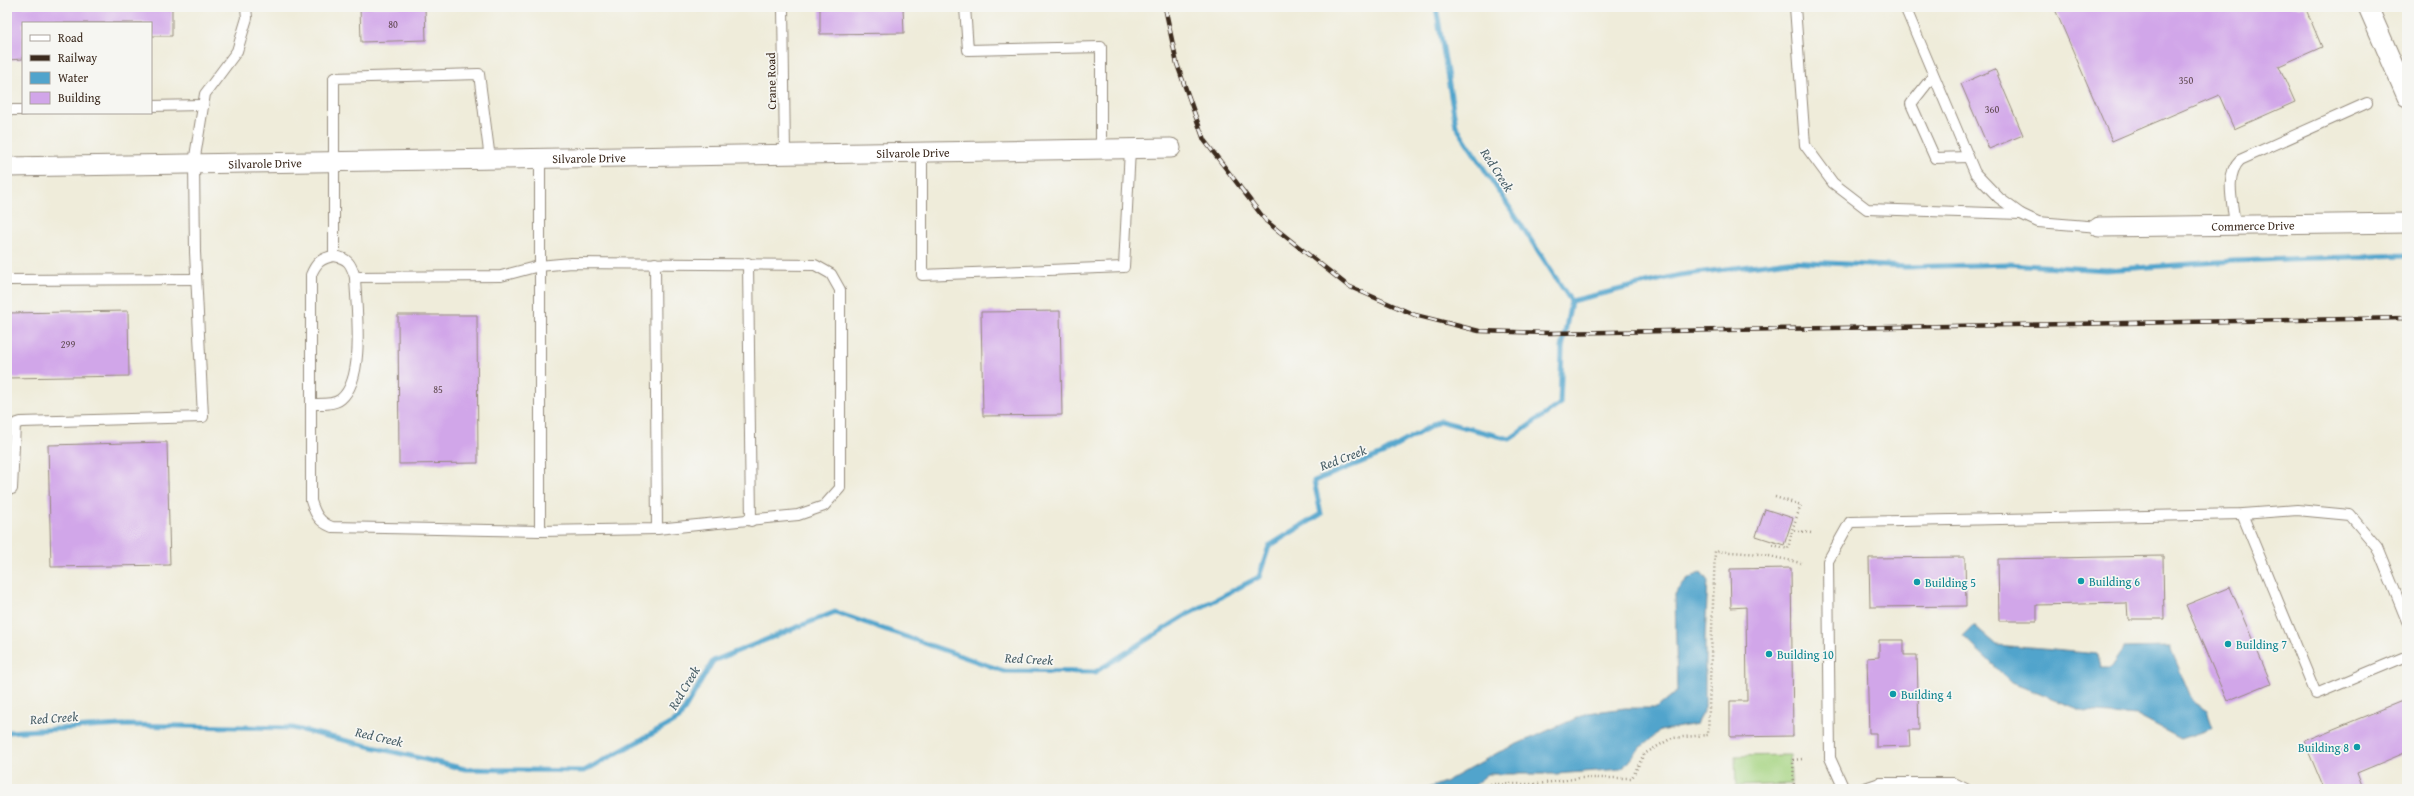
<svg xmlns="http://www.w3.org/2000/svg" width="2414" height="796" viewBox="0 0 2414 796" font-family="'Gentium Book Plus',serif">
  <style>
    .green { fill: #a6d482; stroke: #707f50 }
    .water { fill: #51a4cc; stroke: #466775 }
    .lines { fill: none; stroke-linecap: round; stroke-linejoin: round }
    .stream { stroke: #51a4cc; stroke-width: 5 }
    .building { fill: #d1a6e9 }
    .lane-casing { stroke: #958b7c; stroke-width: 12 }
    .street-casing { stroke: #958b7c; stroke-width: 21 }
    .path { stroke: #958b7c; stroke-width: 2.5; stroke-dasharray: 1 3; stroke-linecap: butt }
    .lane { stroke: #fff; stroke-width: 10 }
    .street { stroke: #fff; stroke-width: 19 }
    .rail-casing { stroke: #3b2a1e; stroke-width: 4.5 }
    .rail { stroke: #f6f6f2; stroke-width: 3; stroke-dasharray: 9; stroke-linecap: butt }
    .culture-dot { fill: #0f9aa8; stroke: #f6f6f2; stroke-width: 1.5 }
    .labels { text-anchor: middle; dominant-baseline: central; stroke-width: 3.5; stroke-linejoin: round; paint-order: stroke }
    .number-label { font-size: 10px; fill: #604951 }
    .street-label { font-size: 12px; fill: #3b2a1e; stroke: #f6f6f2 }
    .culture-label { font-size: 12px; fill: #0d838f; stroke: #f6f6f2; text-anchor: start }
    .water-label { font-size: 13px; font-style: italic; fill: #445b64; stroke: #f6f6f2 }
  </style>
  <rect width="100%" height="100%" fill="#f6f6f2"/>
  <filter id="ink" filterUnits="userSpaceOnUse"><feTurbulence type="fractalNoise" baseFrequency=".025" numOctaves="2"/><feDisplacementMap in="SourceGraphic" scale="8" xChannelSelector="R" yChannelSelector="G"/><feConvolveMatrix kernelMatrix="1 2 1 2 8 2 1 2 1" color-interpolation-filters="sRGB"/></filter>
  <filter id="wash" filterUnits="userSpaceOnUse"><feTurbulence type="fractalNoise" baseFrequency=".012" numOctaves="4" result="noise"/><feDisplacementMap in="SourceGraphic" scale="16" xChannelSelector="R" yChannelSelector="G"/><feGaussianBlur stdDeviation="0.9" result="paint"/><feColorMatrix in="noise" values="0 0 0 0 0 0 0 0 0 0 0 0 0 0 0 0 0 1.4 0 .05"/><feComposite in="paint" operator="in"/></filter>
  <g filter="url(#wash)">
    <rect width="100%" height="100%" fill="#efecda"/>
    <path class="green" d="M1790 755 1791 784 1736 786 1735 756Z"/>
    <g class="water">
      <path d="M1701 572 1708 581 1705 637V708L1696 724 1660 731 1636 752 1622 769 1556 774H1488L1469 789H1425L1445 782 1499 752 1588 713 1625 708H1657L1677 691 1675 594 1687 580Z"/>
      <path d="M1974 625 1997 645 2098 654 2101 668H2110L2124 648 2170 647 2193 702 2207 711 2213 728 2181 739 2137 716 2085 712 2012 683 1963 636Z"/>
    </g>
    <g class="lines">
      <g class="stream">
        <path d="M1571 301 1680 275 1789 261 1906 267 2007 264 2106 270 2233 261 2407 255"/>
        <path d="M7 732 122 725 293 728 465 769 584 771 679 719 713 661 835 612 1004 671 1095 672 1188 614 1259 577 1269 546 1321 514 1314 481 1382 454 1440 421 1510 439 1560 404 1562 348 1571 301 1456 126 1436 7"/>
      </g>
    </g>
    <g id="blocks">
      <g class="building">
        <path d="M7 7H172V36H151V23H23V59L7 60Z"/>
        <path d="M360 7H425L426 40 361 42Z"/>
        <path d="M820 7H903L904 33 820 34Z"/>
        <path d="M2054 7H2305L2322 47 2279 66 2295 102 2234 129 2219 95 2112 141Z"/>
        <path d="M1995 69 2023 135 1989 149 1961 84Z"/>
        <path d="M128 311 129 376 7 378V313Z"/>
        <path d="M1060 311 1062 415 983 416 981 312Z"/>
        <path d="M398 315H477L478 463 399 464Z"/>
        <path d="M167 442 170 565 51 567 48 445Z"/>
        <path d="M1765 509 1793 518 1784 545 1756 536Z"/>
        <path d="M2163 556 2164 619H2128L2127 603 2037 605V621H1999L1998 559Z"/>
        <path d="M1965 557 1966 606 1870 607 1869 558Z"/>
        <path d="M1791 568 1793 736 1730 737V701H1747L1746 607 1731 608 1730 569Z"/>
        <path d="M2230 587 2271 683 2227 701 2186 605Z"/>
        <path d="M1879 640H1904V655H1917L1919 730H1909L1910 746 1876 747V733H1869L1867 658 1879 657Z"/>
        <path d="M2407 699V752L2357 773 2363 789H2324L2304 741Z"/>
      </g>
    </g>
  </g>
  <g filter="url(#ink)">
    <use href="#blocks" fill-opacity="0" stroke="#958b7c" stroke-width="1"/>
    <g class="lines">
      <g class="lane-casing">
        <g id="lane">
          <path d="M783 7 785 154"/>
          <path d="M965 7 968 50 1101 47V148"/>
          <path d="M1795 7 1805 145 1833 183 1867 209 2021 214"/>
          <path d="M1905 7 1975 173 1999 198 2021 214 2038 222 2099 227"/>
          <path d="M1933 76 1911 104 1935 158 1968 157"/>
          <path d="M151 106 202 105"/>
          <path d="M7 110H23"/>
          <path d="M922 152V275L1124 267 1130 149"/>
          <path d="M540 158V531"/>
          <path d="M2235 225C2233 204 2224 175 2240 160L2367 103"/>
          <path d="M334 256C348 258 351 264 355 277L501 276 539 266 571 263 815 265 831 274 840 290V488L824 506 798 515 657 529 540 531 332 527C319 522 315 514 311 501V275C316 263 321 258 334 256V78L479 74 490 159"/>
          <path d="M655 263 657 529"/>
          <path d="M748 263 751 521"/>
          <path d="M7 280 196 279"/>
          <path d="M311 404C320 404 334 405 341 399 366 378 356 307 355 277"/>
          <path d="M7 489H12L15 424 21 422 203 417 195 252 194 163 205 94 237 51 247 18 246 7"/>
          <path d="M2242 514 2316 694 2407 656"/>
          <path d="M1844 789 1830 758 1828 561 1850 522 2242 514 2297 510 2350 515 2377 547 2407 621"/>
          <path d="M1862 789 1880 783H1954L1966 789"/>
        </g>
      </g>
      <g class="street-casing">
        <g id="street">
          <path d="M2368 7 2407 97"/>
          <path id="s1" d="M7 167 1171 148"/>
          <path id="s2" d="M2099 227 2407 223"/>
        </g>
      </g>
      <g class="path">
        <path d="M1775 497 1801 505 1792 530 1811 533"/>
        <path d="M1773 545 1788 549 1792 530"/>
        <path d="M1737 788 1794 787 1793 760 1803 759"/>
        <path d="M1484 789 1490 784H1538L1579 778H1632L1644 754 1672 738 1708 735 1715 551 1760 554 1801 563"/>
      </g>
      <use href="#lane" class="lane"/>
      <use href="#street" class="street"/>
      <g class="rail-casing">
        <path id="rail" d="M1165 7 1177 64 1204 140 1266 221 1348 286 1415 315 1479 331 1550 333 2407 318"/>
      </g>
      <use href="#rail" class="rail"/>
    </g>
  </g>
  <g class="culture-dot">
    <circle cx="2081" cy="581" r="4"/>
    <circle cx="1917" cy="582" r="4"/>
    <circle cx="2228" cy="644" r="4"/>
    <circle cx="1769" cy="654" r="4"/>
    <circle cx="1893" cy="694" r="4"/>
    <circle cx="2357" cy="747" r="4"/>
  </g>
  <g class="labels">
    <g class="number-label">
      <text x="393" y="24">80</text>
      <text x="2186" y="80">350</text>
      <text x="1992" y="109">360</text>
      <text x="68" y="344">299</text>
      <text x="438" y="389">85</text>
    </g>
    <g class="street-label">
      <text transform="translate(771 81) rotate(-91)">Crane Road</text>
      <text stroke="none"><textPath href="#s1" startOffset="906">Silvarole Drive</textPath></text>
      <text stroke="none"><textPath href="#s1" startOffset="582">Silvarole Drive</textPath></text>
      <text stroke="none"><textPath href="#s1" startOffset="258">Silvarole Drive</textPath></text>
      <text stroke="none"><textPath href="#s2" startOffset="154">Commerce Drive</textPath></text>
    </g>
    <g class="culture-label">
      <text x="2089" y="581">Building 6</text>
      <text x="1925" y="582">Building 5</text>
      <text x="2236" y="644">Building 7</text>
      <text x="1777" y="654">Building 10</text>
      <text x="1901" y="694">Building 4</text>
      <text x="2349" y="747" text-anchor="end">Building 8</text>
    </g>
    <g class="water-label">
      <text transform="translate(1497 170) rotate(57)">Red Creek</text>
      <text transform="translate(1343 458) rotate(-21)">Red Creek</text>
      <text transform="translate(1029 659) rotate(3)">Red Creek</text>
      <text transform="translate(684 688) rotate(-59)">Red Creek</text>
      <text transform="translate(54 718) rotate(-4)">Red Creek</text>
      <text transform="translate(379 737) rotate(13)">Red Creek</text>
    </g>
  </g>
  <rect width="2414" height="796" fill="none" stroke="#f6f6f2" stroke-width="24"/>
  <rect x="22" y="22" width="130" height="92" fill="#f6f6f2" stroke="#aba49d"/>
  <rect x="30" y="35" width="20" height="6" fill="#ffffff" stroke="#aba49d"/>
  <text x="58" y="42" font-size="12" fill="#3b2a1e">Road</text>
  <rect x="30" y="55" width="20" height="6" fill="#3b2a1e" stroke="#aba49d"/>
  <text x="58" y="62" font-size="12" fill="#3b2a1e">Railway</text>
  <rect x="30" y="72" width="20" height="12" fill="#51a4cc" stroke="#aba49d"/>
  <text x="58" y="82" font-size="12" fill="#3b2a1e">Water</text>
  <rect x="30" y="92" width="20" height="12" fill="#d1a6e9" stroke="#aba49d"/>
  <text x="58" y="102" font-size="12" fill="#3b2a1e">Building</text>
</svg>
